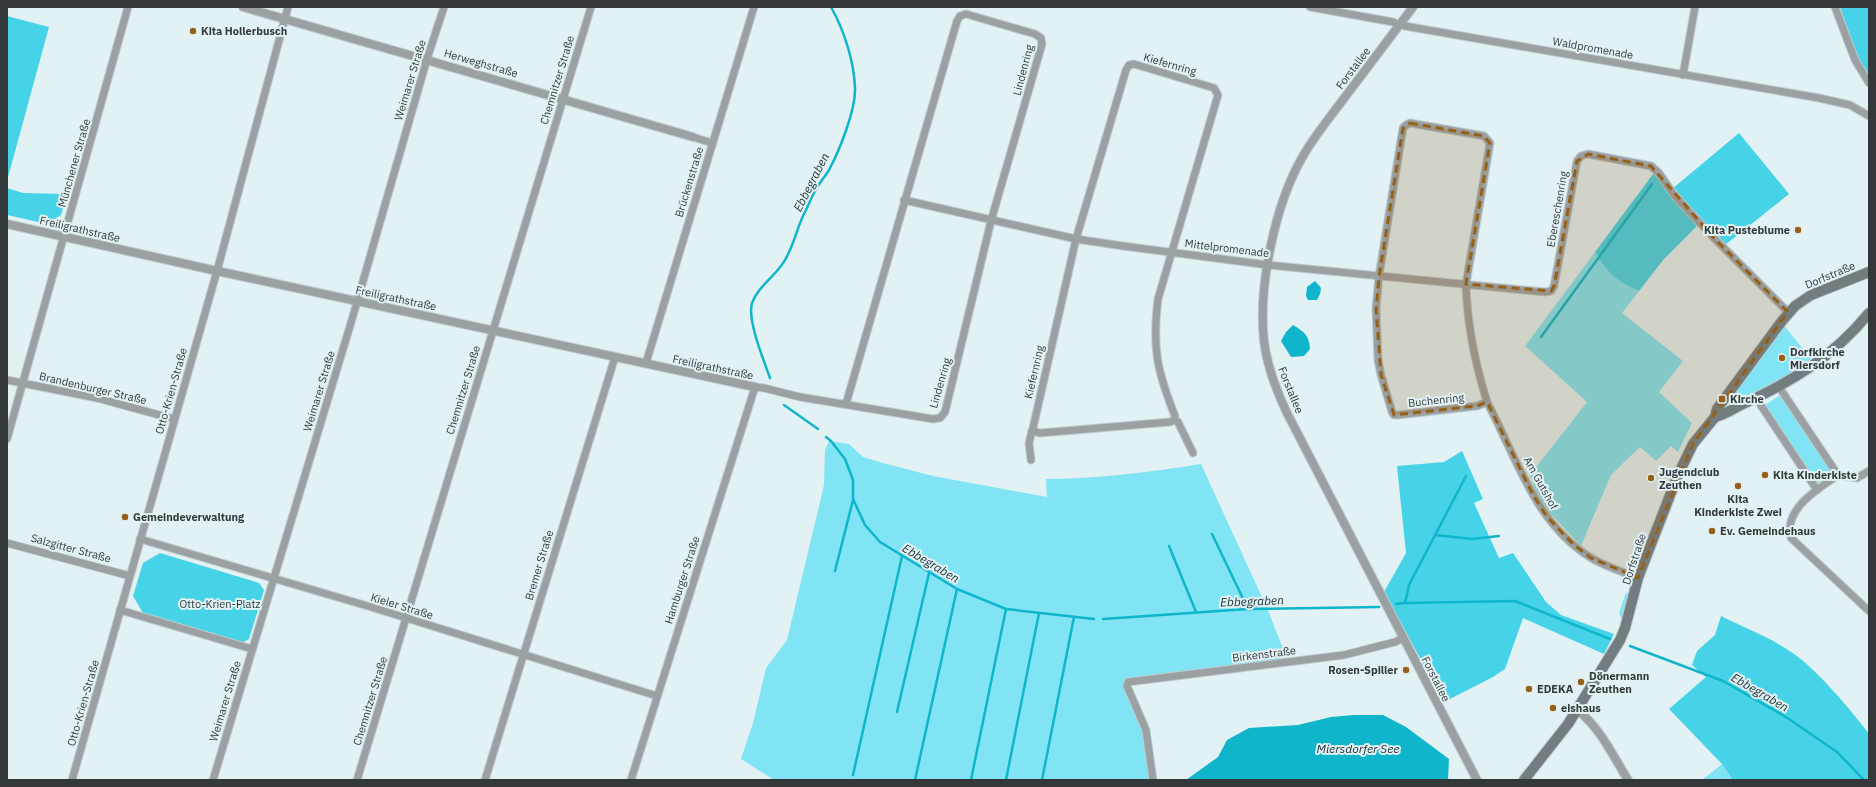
<svg xmlns="http://www.w3.org/2000/svg" width="1876" height="787" viewBox="0 0 1876 787" font-family="'IBM Plex Sans',sans-serif">
  <style>
    .green { fill: #80e4f4 }
    .forest { fill: #46d3e8 }
    .water { fill: #0fb5ca }
    .lines { fill: none; stroke-linecap: round; stroke-linejoin: round }
    .stream { stroke: #0fb5ca; stroke-width: 2.5 }
    .minor-casing { stroke: #bfcccf; stroke-width: 9 }
    .tertiary-casing { stroke: #bfcccf; stroke-width: 10 }
    .secondary-casing { stroke: #bfcccf; stroke-width: 12 }
    .minor { stroke: #9ba1a2; stroke-width: 7 }
    .tertiary { stroke: #9ba1a2; stroke-width: 8 }
    .secondary { stroke: #737c7e; stroke-width: 10 }
    .marked { fill: #956017; fill-opacity: 0.2; stroke: #956017; stroke-width: 3; stroke-dasharray: 8 5; stroke-linejoin: round }
    .poi-dot { fill: #956017; stroke: #e2f1f4; stroke-width: 1.5 }
    .labels { text-anchor: middle; dominant-baseline: central; stroke-width: 4; stroke-linejoin: round; paint-order: stroke }
    .poi-label { font-size: 11px; font-weight: bold; fill: #33393b; stroke: #e2f1f4; text-anchor: start }
    .street-label { font-size: 11px; fill: #33393b; stroke: #e2f1f4 }
    .park-label { font-size: 11px; fill: #1f363a; stroke: #e2f1f4 }
    .water-label { font-size: 12px; font-style: italic; fill: #162e32; stroke: #e2f1f4 }
  </style>
  <rect width="100%" height="100%" fill="#e2f1f4"/>
  <g class="green">
    <path d="M1595 252C1605 269 1620 284 1639 291L1622 313 1683 361 1659 392 1692 423 1678 452 1671 446 1656 461 1640 447 1611 475 1581 546 1551 514 1537 495 1530 475 1587 402 1525 346Z"/>
    <path d="M1783 324 1811 359 1783 382 1737 403 1732 400 1733 393Z"/>
    <path d="M1780 395 1833 472 1818 483 1815 482 1764 406Z"/>
    <path d="M829 441 849 444 863 457 883 463 933 476 1047 497 1046 479C1098 479 1150 472 1201 464L1267 608 1288 661 1124 679 1125 688 1145 735 1150 780H774L741 759 753 723 766 668 787 640 824 485 825 450Z"/>
    <path d="M1632 588 1623 622 1619 613 1625 595Z"/>
    <path d="M1722 764 1733 780H1702Z"/>
  </g>
  <g class="forest">
    <path d="M1840 7H1869V76L1858 60Z"/>
    <path d="M7 16 49 27 7 181Z"/>
    <path d="M1739 133 1789 194 1725 245 1702 221 1664 259 1639 291C1618 283 1606 271 1595 252L1653 174 1665 181 1672 189Z"/>
    <path d="M7 188 23 193 67 194 61 215 47 224 7 215Z"/>
    <path d="M1462 451 1483 499 1474 503 1499 558 1513 553 1546 602 1561 615 1614 634 1604 654 1523 618 1505 669 1493 677 1444 702 1384 592 1406 553 1397 466 1444 462Z"/>
    <path d="M160 553 259 583 264 590 249 639 242 643 143 613 133 596 143 563Z"/>
    <path d="M1721 616C1745 628 1772 638 1794 654 1817 670 1852 711 1869 734V780H1733L1722 764 1669 709 1706 677 1692 665 1697 651 1715 635Z"/>
  </g>
  <g class="water">
    <path d="M1315 281 1321 288 1320 294 1317 300H1308L1306 296 1307 287Z"/>
    <path d="M1293 325C1305 332 1309 336 1310 349L1304 356 1291 357 1281 341 1286 332Z"/>
    <path d="M1354 715H1383L1406 727 1449 759 1448 780H1186L1218 757 1227 740 1249 728 1298 725 1331 717Z"/>
  </g>
  <g class="lines">
    <g class="stream">
      <path d="M1541 337 1652 184"/>
      <path d="M770 378C764 361 747 320 752 303 758 286 777 275 785 260 795 243 797 226 806 210 810 201 814 191 820 183 823 178 828 173 830 168 840 149 856 109 855 88 854 61 844 30 831 7"/>
      <path d="M784 405 818 429"/>
      <path d="M826 437 831 441 845 459 853 480V499L865 525 880 542 957 589 1006 609 1094 619"/>
      <path d="M1212 534 1248 609"/>
      <path d="M1435 535 1472 539 1499 536"/>
      <path d="M1169 546 1196 612"/>
      <path d="M835 571 853 500"/>
      <path d="M1405 603 1409 585 1466 476"/>
      <path d="M1396 604 1405 603 1515 601 1610 639"/>
      <path d="M1103 619 1248 609 1379 607"/>
      <path d="M1630 646 1723 681 1786 717 1837 752 1864 780"/>
      <path d="M897 712 929 573"/>
      <path d="M853 775 902 556"/>
      <path d="M915 780 957 589"/>
      <path d="M971 780 1006 609"/>
      <path d="M1006 780 1039 613"/>
      <path d="M1042 780 1074 617"/>
    </g>
    <g class="minor-casing">
      <g id="minor">
        <path d="M1310 7 1393 22 1399 25 1819 98 1850 105 1869 116"/>
        <path d="M1835 7 1855 60 1869 83"/>
        <path d="M1134 64 1214 88 1218 95 1158 299C1152 348 1157 371 1175 416L1174 420 1170 422 1040 433 1032 431 1033 428 1076 239 1126 70 1129 65Z"/>
        <path d="M1683 75 1695 7"/>
        <path d="M1410 123 1484 136 1490 143 1466 284C1467 325 1475 363 1487 402L1477 406 1398 415H1394L1392 412 1381 375 1378 360 1376 308 1379 276 1403 128 1406 125Z"/>
        <path d="M693 137 712 143"/>
        <path d="M904 200 1076 239 1123 246 1268 265 1545 292 1551 291 1554 286 1577 161 1581 156 1588 154 1651 166 1659 173 1675 196 1713 237 1788 312"/>
        <path d="M646 363 754 7"/>
        <path d="M7 380 97 398 174 419"/>
        <path d="M1779 387 1838 475"/>
        <path d="M1756 398 1817 490"/>
        <path d="M1487 402C1517 458 1535 525 1593 559 1607 567 1623 572 1638 578"/>
        <path d="M1174 420 1178 422 1193 453"/>
        <path d="M7 439 128 7"/>
        <path d="M1031 460 1029 443 1032 431"/>
        <path d="M1869 471 1857 478 1838 475C1818 489 1783 509 1791 538L1869 611"/>
        <path d="M140 539 371 607 657 696"/>
        <path d="M7 543 130 576"/>
        <path d="M120 610 252 649"/>
        <path d="M72 780 217 271 288 7"/>
        <path d="M213 780 353 316 427 59 444 7"/>
        <path d="M357 780 591 7"/>
        <path d="M485 780 615 357"/>
        <path d="M631 780 755 387 764 388 800 397 933 419 940 418 945 412 991 221 1042 44 1041 38 1035 34 966 14 960 16 957 21 846 404"/>
        <path d="M1153 780 1146 730 1127 686 1128 682 1344 655 1395 642 1403 638"/>
      </g>
    </g>
    <g class="tertiary-casing">
      <g id="tertiary">
        <path d="M243 7 693 137"/>
        <path d="M1413 7C1390 37 1368 67 1345 97 1331 116 1315 135 1303 156 1275 204 1258 286 1264 341 1267 366 1276 390 1287 413L1477 780"/>
        <path d="M7 224 217 271 755 387"/>
        <path d="M1577 710C1600 727 1613 756 1628 780"/>
      </g>
    </g>
    <g class="secondary-casing">
      <g id="secondary">
        <path d="M1715 417C1725 415 1734 408 1743 404 1793 381 1834 356 1869 313"/>
        <path d="M1524 780 1568 724 1620 640 1625 628 1638 578 1648 552 1678 475 1693 444 1715 417 1717 409 1782 321 1795 306 1811 295 1869 272"/>
      </g>
    </g>
    <use href="#minor" class="minor"/>
    <use href="#tertiary" class="tertiary"/>
    <use href="#secondary" class="secondary"/>
  </g>
  <path class="marked" d="M1410 123 1484 136 1490 143 1466 284 1551 291 1554 286 1577 161 1588 154 1651 166 1713 237 1788 312 1693 444 1638 578 1591 558 1574 545 1547 517 1533 495 1487 402 1477 406 1394 415 1381 375 1376 310 1379 276 1403 128Z"/>
  <g class="poi-dot">
    <circle cx="193" cy="31" r="4"/>
    <circle cx="1798" cy="230" r="4"/>
    <circle cx="1782" cy="358" r="4"/>
    <rect x="1718" y="395" width="8" height="8" rx="2"/>
    <circle cx="1765" cy="475" r="4"/>
    <circle cx="1651" cy="478" r="4"/>
    <circle cx="1738" cy="486" r="4"/>
    <circle cx="125" cy="517" r="4"/>
    <circle cx="1712" cy="531" r="4"/>
    <circle cx="1406" cy="670" r="4"/>
    <circle cx="1581" cy="682" r="4"/>
    <circle cx="1529" cy="689" r="4"/>
    <circle cx="1553" cy="708" r="4"/>
  </g>
  <g class="labels">
    <g class="poi-label">
      <text x="201" y="31">Kita Hollerbusch</text>
      <text x="1790" y="230" text-anchor="end">Kita Pusteblume</text>
      <text x="1790" y="352">Dorfkirche<tspan x="1790" dy="13">Miersdorf</tspan></text>
      <text x="1730" y="399">Kirche</text>
      <text x="1659" y="472">Jugendclub<tspan x="1659" dy="13">Zeuthen</tspan></text>
      <text x="1773" y="475">Kita Kinderkiste</text>
      <text x="1738" y="499" text-anchor="middle">Kita<tspan x="1738" dy="13">Kinderkiste Zwei</tspan></text>
      <text x="133" y="517">Gemeindeverwaltung</text>
      <text x="1720" y="531">Ev. Gemeindehaus</text>
      <text x="1398" y="670" text-anchor="end">Rosen-Spiller</text>
      <text x="1589" y="676">Dönermann<tspan x="1589" dy="13">Zeuthen</tspan></text>
      <text x="1537" y="689">EDEKA</text>
      <text x="1561" y="708">eishaus</text>
    </g>
    <g class="street-label">
      <text transform="translate(1593 48) rotate(10)">Waldpromenade</text>
      <text transform="translate(481 63) rotate(16)">Herweghstraße</text>
      <text transform="translate(1170 64) rotate(16)">Kiefernring</text>
      <text transform="translate(1353 68) rotate(-53)">Forstallee</text>
      <text transform="translate(1023 70) rotate(-75)">Lindenring</text>
      <text transform="translate(410 80) rotate(-73)">Weimarer Straße</text>
      <text transform="translate(557 80) rotate(-73)">Chemnitzer Straße</text>
      <text transform="translate(74 163) rotate(-74)">Münchener Straße</text>
      <text transform="translate(689 182) rotate(-73)">Brückenstraße</text>
      <text transform="translate(1557 209) rotate(-80)">Ebereschenring</text>
      <text transform="translate(80 229) rotate(13)">Freiligrathstraße</text>
      <text transform="translate(1227 248) rotate(7)">Mittelpromenade</text>
      <text transform="translate(1830 275) rotate(-23)">Dorfstraße</text>
      <text transform="translate(396 298) rotate(12)">Freiligrathstraße</text>
      <text transform="translate(713 367) rotate(12)">Freiligrathstraße</text>
      <text transform="translate(1034 372) rotate(-77)">Kiefernring</text>
      <text transform="translate(940 383) rotate(-74)">Lindenring</text>
      <text transform="translate(93 388) rotate(13)">Brandenburger Straße</text>
      <text transform="translate(463 390) rotate(-73)">Chemnitzer Straße</text>
      <text transform="translate(1291 390) rotate(68)">Forstallee</text>
      <text transform="translate(171 391) rotate(-74)">Otto-Krien-Straße</text>
      <text transform="translate(319 391) rotate(-73)">Weimarer Straße</text>
      <text transform="translate(1436 400) rotate(-6)">Buchenring</text>
      <text transform="translate(1541 483) rotate(61)">Am Gutshof</text>
      <text transform="translate(71 548) rotate(15)">Salzgitter Straße</text>
      <text transform="translate(1634 559) rotate(-72)">Dorfstraße</text>
      <text transform="translate(539 565) rotate(-73)">Bremer Straße</text>
      <text transform="translate(682 580) rotate(-72)">Hamburger Straße</text>
      <text transform="translate(402 606) rotate(17)">Kieler Straße</text>
      <text transform="translate(1264 654) rotate(-7)">Birkenstraße</text>
      <text transform="translate(1436 679) rotate(63)">Forstallee</text>
      <text transform="translate(225 701) rotate(-73)">Weimarer Straße</text>
      <text transform="translate(370 701) rotate(-73)">Chemnitzer Straße</text>
      <text transform="translate(83 703) rotate(-74)">Otto-Krien-Straße</text>
    </g>
    <g class="park-label">
      <text x="220" y="604">Otto-Krien-Platz</text>
    </g>
    <g class="water-label">
      <text transform="translate(811 182) rotate(-63)">Ebbegraben</text>
      <text transform="translate(931 563) rotate(31)">Ebbegraben</text>
      <text transform="translate(1252 601) rotate(-2)">Ebbegraben</text>
      <text transform="translate(1760 692) rotate(30)">Ebbegraben</text>
      <text x="1358" y="748">Miersdorfer See</text>
    </g>
  </g>
  <rect width="1876" height="787" fill="none" stroke="#33393b" stroke-width="16"/>
</svg>
